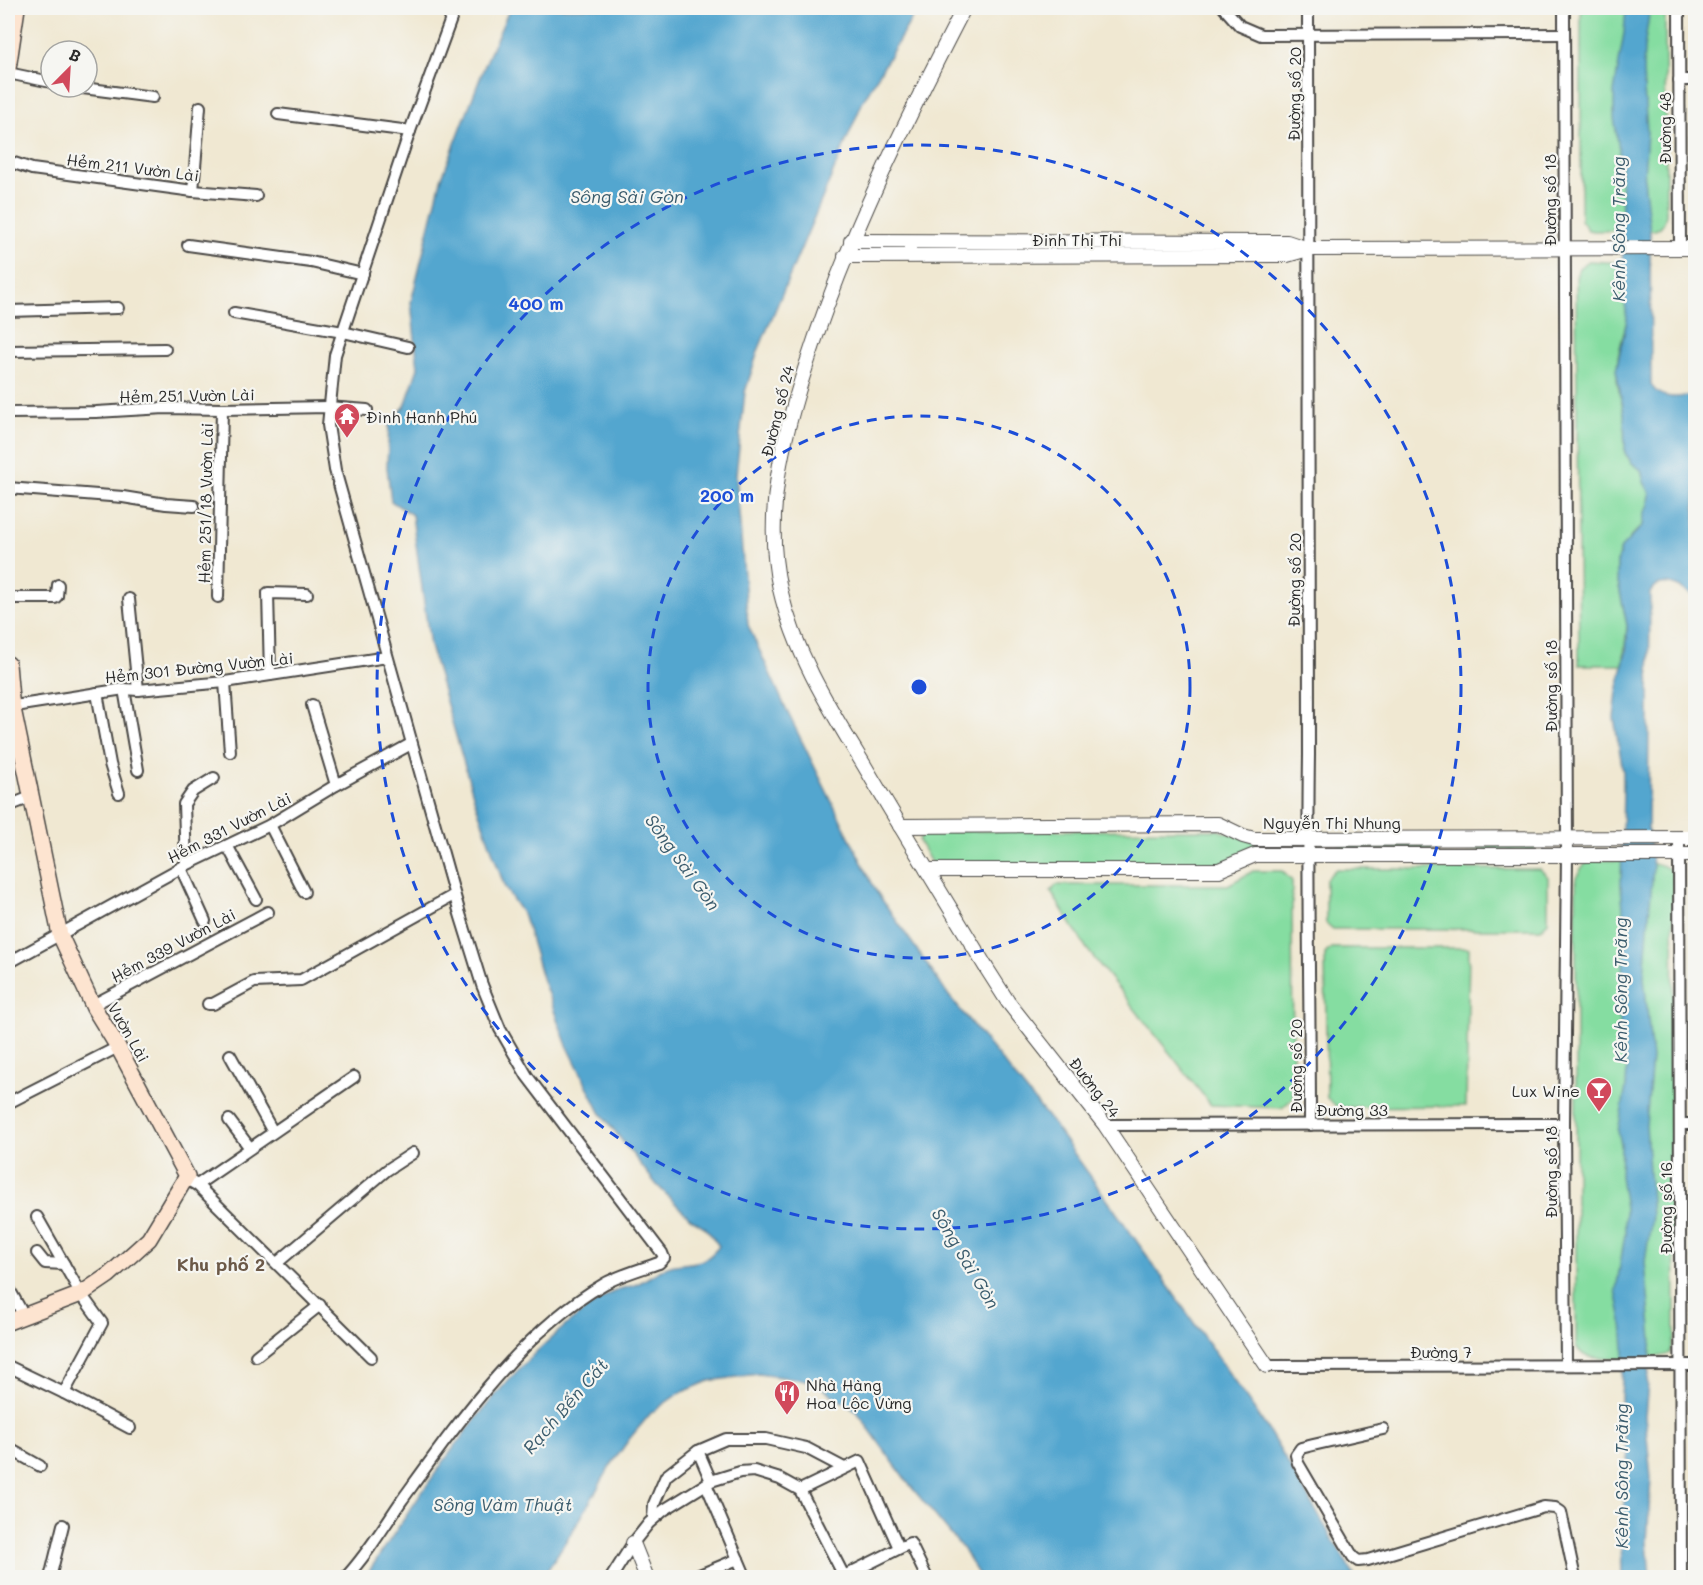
<svg xmlns="http://www.w3.org/2000/svg" width="1703" height="1585" viewBox="0 0 1703 1585" font-family="Mali,sans-serif">
  <style>
    .green { fill: #85dda1; stroke: #588466; stroke-width: 1.5 }
    .water { fill: #53a6cf; stroke: #3f687d; stroke-width: 1.5 }
    .lines { fill: none; stroke-linecap: round; stroke-linejoin: round }
    .minor-casing { stroke: #494744; stroke-width: 14 }
    .tertiary-casing { stroke: #494744; stroke-width: 16 }
    .secondary-casing { stroke: #494744; stroke-width: 18 }
    .minor { stroke: #fff; stroke-width: 10 }
    .tertiary { stroke: #fff; stroke-width: 14 }
    .secondary { stroke: #fde4d0; stroke-width: 15 }
    .ring { fill: none; stroke: #1d4ed8; stroke-width: 3; stroke-dasharray: 10 8 }
    .labels { text-anchor: middle; dominant-baseline: central; stroke-width: 4.5; stroke-linejoin: round; paint-order: stroke }
    .street-label { font-size: 16px; fill: #2b2b2b; stroke: #f6f6f2 }
    .poi-label { font-size: 16px; fill: #2b2b2b; stroke: #f6f6f2; text-anchor: start }
    .water-label { font-size: 18px; font-style: italic; fill: #3b5c6d; stroke: #f6f6f2 }
    .neighbourhood-label { font-size: 18px; font-weight: bold; fill: #6c5948; stroke: #f6f6f2 }
    .centre { fill: #1d4ed8; stroke: #f6f6f2; stroke-width: 3 }
    .ring-label { font-size: 18px; text-anchor: middle; font-weight: bold; fill: #1d4ed8; stroke: #f6f6f2; stroke-width: 4.5; stroke-linejoin: round; paint-order: stroke }
  </style>
  <rect width="100%" height="100%" fill="#f6f6f2"/>
  <filter id="ink" filterUnits="userSpaceOnUse"><feTurbulence type="fractalNoise" baseFrequency=".0167" numOctaves="2"/><feDisplacementMap in="SourceGraphic" scale="12" xChannelSelector="R" yChannelSelector="G"/><feConvolveMatrix kernelMatrix="1 2 1 2 8 2 1 2 1" color-interpolation-filters="sRGB"/></filter>
  <filter id="wash" filterUnits="userSpaceOnUse"><feTurbulence type="fractalNoise" baseFrequency=".008" numOctaves="4" result="noise"/><feDisplacementMap in="SourceGraphic" scale="24" xChannelSelector="R" yChannelSelector="G"/><feGaussianBlur stdDeviation="1.35" result="paint"/><feColorMatrix in="noise" values="0 0 0 0 0 0 0 0 0 0 0 0 0 0 0 0 0 1.4 0 .05"/><feComposite in="paint" operator="in"/></filter>
  <g filter="url(#wash)">
    <rect width="100%" height="100%" fill="#f0e8d2"/>
    <g class="green">
      <path d="M1581 8H1665L1666 215C1664 222 1663 227 1655 230L1594 231 1588 230 1581 220Z"/>
      <path d="M1695 100V221L1692 217 1693 103Z"/>
      <path d="M1589 261 1623 263 1627 320 1618 356 1617 382 1624 413 1625 453 1632 463 1641 470 1644 482 1650 493 1649 505 1644 514 1643 525 1632 535 1618 557 1617 563V577L1627 625 1623 665H1579L1576 277 1579 268Z"/>
      <path d="M1217 830 1273 845 1274 848 1250 850 1221 864 936 865 930 861 919 841 921 835 927 831Z"/>
      <rect x="1340" y="845" width="195" height="5"/>
      <path d="M1595 860C1613 861 1666 857 1673 874L1675 1338 1670 1353C1661 1360 1597 1360 1586 1356 1581 1354 1579 1351 1576 1346V882C1578 870 1583 863 1595 860Z"/>
      <path d="M1336 869H1540L1548 877V922L1541 929H1333L1326 923V879Z"/>
      <path d="M1253 871H1282L1292 881 1293 1098 1282 1108 1211 1105 1087 949 1051 892 1056 885H1228Z"/>
      <path d="M1331 948H1469L1466 1106 1336 1107 1327 1098 1325 954Z"/>
    </g>
    <g class="water">
      <path d="M510 8H918L863 101 758 351 745 392 736 475 748 625 787 711 876 891 949 996 1051 1121 1153 1264 1267 1428 1355 1577H980L962 1548 908 1483 857 1412 812 1381 758 1374 709 1381 678 1394 651 1413 630 1438 611 1465 580 1519 543 1577H365C428 1484 491 1380 583 1312 593 1304 606 1296 617 1290 624 1287 632 1287 639 1283 649 1278 660 1269 671 1266 692 1261 704 1267 719 1246L706 1228 690 1218 656 1184 630 1151 600 1112 566 1043 542 978 524 916 505 888 474 798 430 646 412 515 391 501 387 467 389 424 405 406 418 368 411 302 441 180 487 60Z"/>
      <path d="M1626 8H1650L1644 49 1643 73 1647 132 1644 178 1650 231 1651 384C1658 401 1680 398 1696 394L1695 597C1683 588 1660 574 1650 593L1648 829 1653 867 1644 977 1652 1058 1646 1125 1652 1216 1645 1262 1652 1339 1645 1416 1651 1478 1647 1542 1650 1577H1622L1621 1534 1628 1464 1622 1421 1621 1397 1624 1349 1622 1321 1616 1290 1625 1234V1208L1620 1176 1621 1144 1618 1131 1626 1087 1627 1068 1619 1015V997L1626 945 1621 886 1623 789V771L1614 718 1617 692 1626 652 1627 638V625L1617 577V563L1621 548 1643 525 1644 514 1649 505 1650 493 1644 482 1641 470 1632 463 1625 453 1624 413 1616 370 1627 320 1623 284 1621 163 1614 118V92L1624 33Z"/>
    </g>
  </g>
  <g filter="url(#ink)">
    <g class="lines">
      <g class="minor-casing">
        <g id="minor">
          <path d="M1224 8 1240 26 1261 35 1564 34"/>
          <path d="M1308 8 1309 755C1307 878 1310 1002 1310 1125"/>
          <path d="M1564 8 1567 854 1564 1124 1566 1365"/>
          <path d="M1679 8 1680 248"/>
          <path d="M8 73 51 82"/>
          <path d="M1679 80H1696"/>
          <path d="M75 87 153 97"/>
          <path d="M278 114 410 131"/>
          <path d="M8 161 32 169 193 191 256 196"/>
          <path d="M193 191 200 107"/>
          <path d="M188 245 311 262 363 274"/>
          <path d="M8 311 118 308"/>
          <path d="M234 313 343 332 408 347"/>
          <path d="M8 351 165 349"/>
          <path d="M8 413 96 412 165 408 222 409 328 407 367 410"/>
          <path d="M8 488 123 497 166 504 194 506"/>
          <path d="M218 597 222 409"/>
          <path d="M8 598H55L57 596 58 585"/>
          <path d="M129 599 138 690"/>
          <path d="M270 675 268 593 307 594"/>
          <path d="M225 682 230 752"/>
          <path d="M124 689 138 770"/>
          <path d="M97 693 110 764 119 793"/>
          <path d="M312 705 336 785"/>
          <path d="M8 707 124 689 138 690 225 682 387 657"/>
          <path d="M8 806 31 797"/>
          <path d="M270 825 304 892"/>
          <path d="M1679 838 1681 1578"/>
          <path d="M228 847 256 899"/>
          <path d="M186 865 184 804 193 791 214 778"/>
          <path d="M181 868 205 921"/>
          <path d="M8 963 186 865 270 825 336 785 411 744"/>
          <path d="M208 1004H213L254 982 301 980 454 895"/>
          <path d="M93 1005 268 912"/>
          <path d="M230 1055 273 1132"/>
          <path d="M8 1103 118 1047"/>
          <path d="M229 1120 250 1148"/>
          <path d="M1680 1124H1696"/>
          <path d="M1105 1125 1564 1124"/>
          <path d="M186 1179 197 1185 371 1357"/>
          <path d="M197 1185 354 1077"/>
          <path d="M37 1217 81 1294 102 1323 64 1393"/>
          <path d="M37 1253 45 1263 64 1264"/>
          <path d="M277 1263 387 1170 413 1153"/>
          <path d="M8 1287 24 1316"/>
          <path d="M256 1356 320 1305"/>
          <path d="M8 1366 64 1393 130 1428"/>
          <path d="M1267 1366 1696 1365"/>
          <path d="M1383 1429 1313 1445 1301 1448 1296 1455 1298 1463 1353 1557 1358 1561 1368 1560 1544 1507 1555 1508 1561 1512 1575 1578"/>
          <path d="M8 1448 40 1466"/>
          <path d="M698 1451 711 1481"/>
          <path d="M706 1484 746 1578"/>
          <path d="M800 1490 860 1461 899 1548"/>
          <path d="M653 1518 654 1504 666 1476 698 1451 726 1439H766L806 1448 844 1468"/>
          <path d="M50 1578 63 1525"/>
          <path d="M345 1578C367 1555 384 1526 402 1500 457 1424 521 1332 604 1284 620 1275 641 1269 659 1263L664 1258 662 1253 527 1076 500 1029 482 985 460 914 335 470 328 425 335 355 410 131 455 8"/>
          <path d="M611 1578 633 1543 649 1523 664 1510 711 1481 740 1472 754 1471 780 1479 800 1490 845 1578"/>
          <path d="M692 1578 738 1559"/>
          <path d="M840 1578 910 1543 927 1578"/>
        </g>
      </g>
      <g class="tertiary-casing">
        <g id="tertiary">
          <path d="M964 8C904 124 846 241 806 366 783 437 763 514 780 589 795 654 830 709 864 765 904 833 946 901 987 969L1008 1002 1105 1125 1267 1366"/>
          <path d="M851 241 1287 242 1308 249"/>
          <path d="M845 256 1287 255 1308 249 1696 248"/>
          <path d="M900 826 1218 824 1243 836 1254 839 1696 838"/>
          <path d="M927 870H1219L1255 855H1696"/>
          <path d="M633 1543 647 1578"/>
        </g>
      </g>
      <g class="secondary-casing">
        <g id="secondary">
          <path d="M8 69 17 8"/>
          <path d="M8 664 11 699 60 935 94 1008 118 1047 187 1176 149 1239 109 1275 81 1294 8 1322"/>
        </g>
      </g>
      <use href="#minor" class="minor"/>
      <use href="#tertiary" class="tertiary"/>
      <use href="#secondary" class="secondary"/>
    </g>
  </g>
  <g class="ring">
    <circle cx="919" cy="687" r="271"/>
    <circle cx="919" cy="687" r="542"/>
  </g>
  <defs>
    <g id="temple-pin" transform="scale(1.35)"><path d="M0 17L-7.5 6A9.5 9.5 0 1 1 7.5 6Z" fill="#d1495b" stroke="#f6f6f2"/><path d="M0-6L5-2H3V0L6.5 2.5H4V6H1.5V3h-3V6H-4V2.5H-6.5L-3 0V-2H-5Z" fill="#fff"/></g>
    <g id="bar-pin" transform="scale(1.35)"><path d="M0 17L-7.5 6A9.5 9.5 0 1 1 7.5 6Z" fill="#d1495b" stroke="#f6f6f2"/><path d="M-6-5H6L.8 .8V4.5H3.5V6h-7V4.5H-.8V.8Z" fill="#fff"/></g>
    <g id="restaurant-pin" transform="scale(1.35)"><path d="M0 17L-7.5 6A9.5 9.5 0 1 1 7.5 6Z" fill="#d1495b" stroke="#f6f6f2"/><path d="M-5-6h1v4h1v-4h1v4h1v-4h1v5L-1.5 .5V6h-2V.5L-5-1ZM5-6V6H3V1.5H1.5Q1.5-4 5-6Z" fill="#fff"/></g>
  </defs>
  <g fill-rule="evenodd">
    <use href="#temple-pin" x="347" y="416"/>
    <use href="#bar-pin" x="1599" y="1090"/>
    <use href="#restaurant-pin" x="787" y="1393"/>
  </g>
  <g class="labels">
    <g class="street-label">
      <text transform="translate(1294 94) rotate(-89)">Đường số 20</text>
      <text transform="translate(1664 128) rotate(-90)">Đường 48</text>
      <text transform="translate(133 167) rotate(7)">Hẻm 211 Vườn Lài</text>
      <text transform="translate(1549 200) rotate(-90)">Đường số 18</text>
      <text x="1077" y="239">Đinh Thị Thi</text>
      <text transform="translate(187 395) rotate(-1)">Hẻm 251 Vườn Lài</text>
      <text transform="translate(777 411) rotate(-76)">Đường số 24</text>
      <text transform="translate(205 503) rotate(-89)">Hẻm 251/18 Vườn Lài</text>
      <text transform="translate(1294 580) rotate(-89)">Đường số 20</text>
      <text transform="translate(199 667) rotate(-6)">Hẻm 301 Đường Vườn Lài</text>
      <text transform="translate(1550 686) rotate(-90)">Đường số 18</text>
      <text x="1332" y="822">Nguyễn Thị Nhung</text>
      <text transform="translate(229 827) rotate(-27)">Hẻm 331 Vườn Lài</text>
      <text transform="translate(173 945) rotate(-28)">Hẻm 339 Vườn Lài</text>
      <text transform="translate(129 1032) rotate(60)">Vườn Lài</text>
      <text transform="translate(1295 1066) rotate(-90)">Đường số 20</text>
      <text transform="translate(1095 1087) rotate(52)">Đường 24</text>
      <text x="1352" y="1109">Đường 33</text>
      <text transform="translate(1550 1172) rotate(-90)">Đường số 18</text>
      <text transform="translate(1665 1208) rotate(-90)">Đường số 16</text>
      <text x="1441" y="1351">Đường 7</text>
    </g>
    <g class="poi-label">
      <text x="366" y="416">Đình Hanh Phú</text>
      <text x="1580" y="1090" text-anchor="end">Lux Wine</text>
      <text x="806" y="1384">Nhà Hàng<tspan x="806" dy="18">Hoa Lộc Vừng</tspan></text>
    </g>
    <g class="water-label">
      <text x="627" y="196">Sông Sài Gòn</text>
      <text transform="translate(1618 229) rotate(-90)">Kênh Sông Trăng</text>
      <text transform="translate(683 862) rotate(54)">Sông Sài Gòn</text>
      <text transform="translate(1620 990) rotate(-90)">Kênh Sông Trăng</text>
      <text transform="translate(966 1258) rotate(59)">Sông Sài Gòn</text>
      <text transform="translate(565 1406) rotate(-49)">Rạch Bến Cát</text>
      <text transform="translate(1621 1476) rotate(-90)">Kênh Sông Trăng</text>
      <text x="503" y="1504">Sông Vàm Thuật</text>
    </g>
    <g class="neighbourhood-label">
      <text x="221" y="1264">Khu phố 2</text>
    </g>
  </g>
  <circle cx="919" cy="687" r="9" class="centre"/>
  <g class="ring-label">
    <text x="536" y="310">400 m</text>
    <text x="727" y="502">200 m</text>
  </g>
  <rect width="1703" height="1585" fill="none" stroke="#f6f6f2" stroke-width="30"/>
  <g transform="translate(69 69) rotate(24)"><circle r="28" fill="#f6f6f2" stroke="#a5a5a2" stroke-width="1.5"/>
  <path d="M0-4.5L10 22L0 15L-10 22Z" fill="#d1495b"/>
  <text y="-9" font-size="16" font-weight="bold" text-anchor="middle" fill="#2b2b2b">B</text>
  </g>
</svg>
